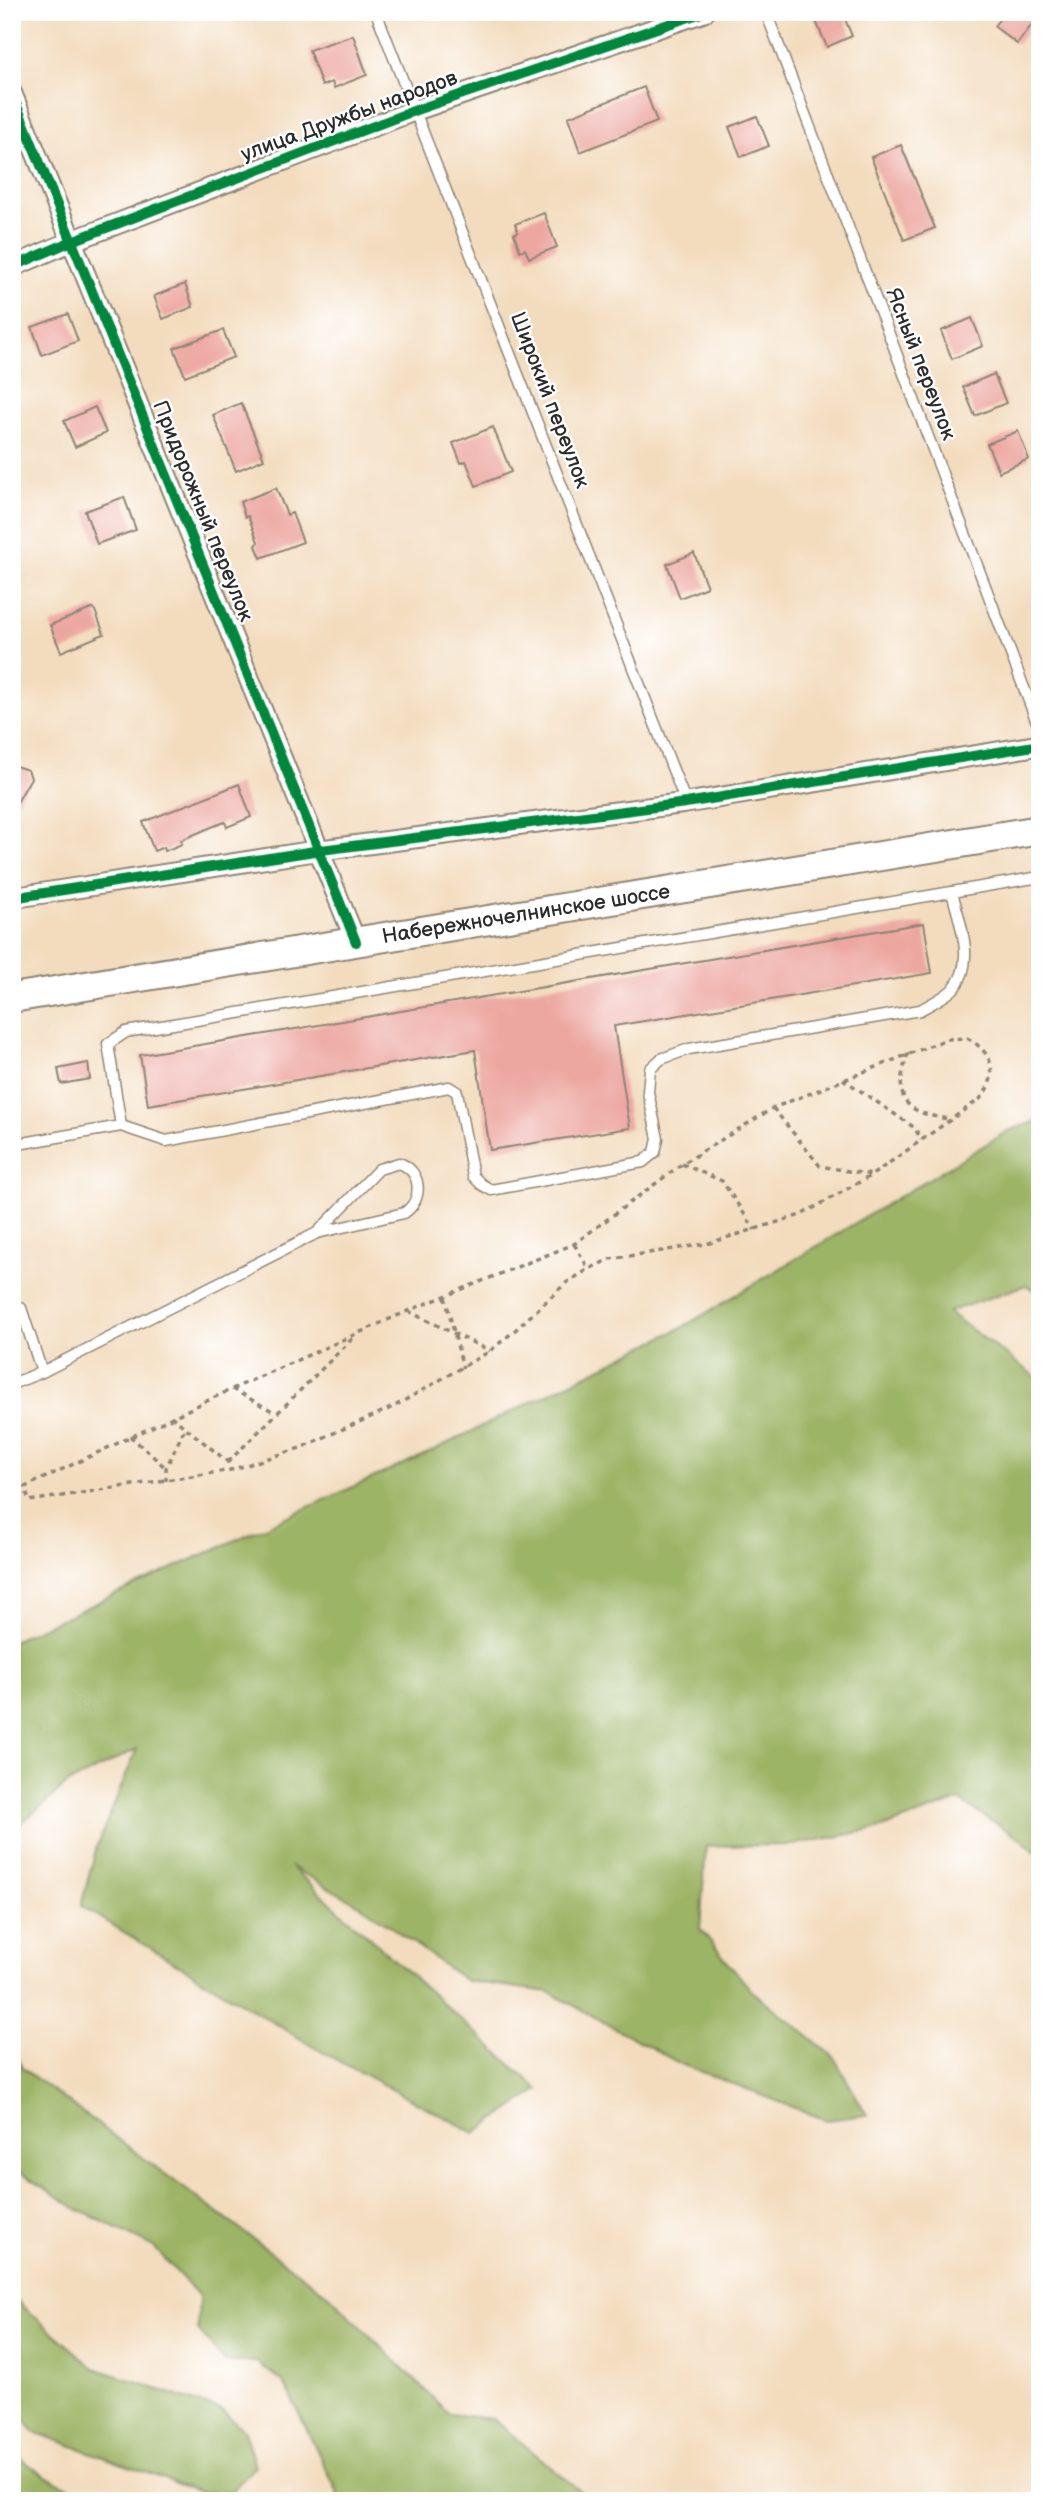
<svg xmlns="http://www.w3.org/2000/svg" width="1052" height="2513" viewBox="0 0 1052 2513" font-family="'Balsamiq Sans',sans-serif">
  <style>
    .forest { fill: #9cb465; stroke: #647048; stroke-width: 2 }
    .building { fill: #eda7a1 }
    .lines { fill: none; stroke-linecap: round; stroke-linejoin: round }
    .lane-casing { stroke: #8f8474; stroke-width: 13 }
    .street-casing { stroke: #8f8474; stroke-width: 23 }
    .secondary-casing { stroke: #8f8474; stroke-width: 32 }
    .path { stroke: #8f8474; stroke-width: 3.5; stroke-dasharray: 5 5; stroke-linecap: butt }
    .lane { stroke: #fff; stroke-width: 10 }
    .street { stroke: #fff; stroke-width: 19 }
    .secondary { stroke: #fff; stroke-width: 28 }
    .cycleway-casing { stroke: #fff; stroke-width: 15 }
    .cycleway { stroke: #00873e; stroke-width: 10 }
    .labels { text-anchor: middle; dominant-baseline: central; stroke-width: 5; stroke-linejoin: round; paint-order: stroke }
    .street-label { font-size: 21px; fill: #2b2b2b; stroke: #fff }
  </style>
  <rect width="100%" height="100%" fill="#fff"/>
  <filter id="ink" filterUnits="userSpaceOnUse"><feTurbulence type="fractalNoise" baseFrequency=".0143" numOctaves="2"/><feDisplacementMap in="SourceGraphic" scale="14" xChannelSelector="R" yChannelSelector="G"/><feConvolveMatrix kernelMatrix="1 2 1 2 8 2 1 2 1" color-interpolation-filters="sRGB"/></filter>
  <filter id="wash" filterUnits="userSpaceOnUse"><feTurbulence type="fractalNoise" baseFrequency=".00686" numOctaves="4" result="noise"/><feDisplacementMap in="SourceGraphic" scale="28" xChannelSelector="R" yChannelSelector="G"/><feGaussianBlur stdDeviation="1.57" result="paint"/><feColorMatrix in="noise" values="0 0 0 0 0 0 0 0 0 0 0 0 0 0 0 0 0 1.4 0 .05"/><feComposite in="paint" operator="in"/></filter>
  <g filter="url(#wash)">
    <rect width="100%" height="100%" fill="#f3dcbe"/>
    <g class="forest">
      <path d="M1040 1120V1294L1026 1285 948 1312 1040 1380V1856L1021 1839 959 1800 882 1828 792 1845 706 1846 700 1929 751 1990 833 2056 867 2115 826 2120 681 2064 549 1992 466 1981 365 1908 290 1866 539 2090 475 2133 329 2056 81 1906 97 1845 137 1749 67 1784 12 1831V1641L426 1454 683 1327 1008 1131Z"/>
      <path d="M12 2047 22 2068 331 2297 449 2414 493 2419 592 2501H344L341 2499 284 2383 257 2362H225L198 2330 199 2296 154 2247 77 2209 12 2167Z"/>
      <path d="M12 2297 94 2368 223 2411 244 2431 255 2466 231 2492H200L34 2432 12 2404Z"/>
      <path d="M12 2452 46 2477 102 2501H12Z"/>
    </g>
    <g id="blocks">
      <g class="building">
        <path d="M831 12H842L852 36 827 47 815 19Z"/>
        <path d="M1005 12H1040V14L1017 44 994 26Z"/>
        <path d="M353 35 367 75 334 88 332 82 322 86 309 50Z"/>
        <path d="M644 87 657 122 580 152 568 117Z"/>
        <path d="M757 116 769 146 741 157 729 127Z"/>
        <path d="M901 145 935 228 904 240 871 157Z"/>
        <path d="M544 213 557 247 529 258 525 249 520 251 514 234 518 232 515 224Z"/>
        <path d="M185 284 193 307 163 319 154 296Z"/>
        <path d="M68 314 78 341 42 355 32 327Z"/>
        <path d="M972 318 983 346 952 359 941 331Z"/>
        <path d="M223 330 234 357 185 376 174 348Z"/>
        <path d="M994 374 1006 403 975 416 963 387Z"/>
        <path d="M241 403 264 459 236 471 213 415Z"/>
        <path d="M95 407 106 433 75 447 64 421Z"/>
        <path d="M493 427 511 472 476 486 466 461 461 463 453 443Z"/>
        <path d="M1018 431 1029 459 999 472 987 444Z"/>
        <path d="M276 488 287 515 292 513 303 542 261 558 256 546 258 542 248 516 245 517 240 502Z"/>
        <path d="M124 497 136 530 97 544 85 511Z"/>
        <path d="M694 553 707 587 680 598 667 564Z"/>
        <path d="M94 608 104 634 61 652 50 625Z"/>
        <path d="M12 765 28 770 31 778 12 811Z"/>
        <path d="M239 784 251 817 227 827 225 822 214 826 181 840 182 844 165 851 164 847 154 851 143 822Z"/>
        <path d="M924 923 932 973 614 1026 630 1128 490 1150 475 1050 148 1105 140 1055Z"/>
        <path d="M88 1063 90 1079 61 1084 58 1069Z"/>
      </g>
    </g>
  </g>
  <g filter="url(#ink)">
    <use href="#blocks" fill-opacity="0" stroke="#8f8474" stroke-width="2"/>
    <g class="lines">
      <g class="lane-casing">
        <g id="lane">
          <path d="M376 12 686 803"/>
          <path d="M766 12 1040 730"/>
          <path d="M121 1126 108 1044 126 1032 1040 877"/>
          <path d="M12 1145 121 1126 166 1141 449 1087 457 1092 473 1176 481 1184 491 1190 643 1162 655 1152 658 1139 648 1092 650 1069 661 1059 689 1049 920 1010C931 1004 945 997 953 989 977 963 959 921 952 892"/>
          <path d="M399 1163C422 1171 424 1200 404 1213L317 1233 379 1169Z"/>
          <path d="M21 1308 42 1372"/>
          <path d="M12 1384 42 1372 317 1233"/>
        </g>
      </g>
      <g class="street-casing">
        <g id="street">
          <path d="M12 94 356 942"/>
          <path d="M12 267 72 241 416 110 704 12"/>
          <path d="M12 898 321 850 686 803 1040 745"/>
        </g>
      </g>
      <g class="secondary-casing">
        <path id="secondary" d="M12 998 1040 830"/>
      </g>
      <g class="path">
        <path d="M967 1038C993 1052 1000 1075 980 1099L872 1175 801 1215 706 1244 610 1259 589 1269 566 1283 513 1332 490 1351 393 1407 300 1448 231 1470 29 1501 25 1487 232 1389 408 1311 574 1244 682 1164 773 1108 947 1039Z"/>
        <path d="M908 1053C893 1098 902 1113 950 1119"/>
        <path d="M843 1079 915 1128 921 1140"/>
        <path d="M773 1108 820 1166 872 1175"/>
        <path d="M682 1164 722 1181 755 1230"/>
        <path d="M574 1244 589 1269"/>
        <path d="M445 1297 463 1368"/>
        <path d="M408 1311 490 1351"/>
        <path d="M232 1389 276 1413"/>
        <path d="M171 1416 228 1462 231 1470"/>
        <path d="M130 1436 166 1468"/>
        <path d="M228 1462 353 1338"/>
        <path d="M166 1481V1468L185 1428"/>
      </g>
      <use href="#lane" class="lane"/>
      <use href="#street" class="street"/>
      <use href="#secondary" class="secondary"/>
      <g class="cycleway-casing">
        <g id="cycleway">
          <path d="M12 94 356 942"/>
          <path d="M12 267 72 241 416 110 704 12"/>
          <path d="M12 898 321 850 686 803 1040 745"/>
        </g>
      </g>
      <use href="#cycleway" class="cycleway"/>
    </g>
  </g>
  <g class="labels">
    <g class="street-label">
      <text transform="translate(349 116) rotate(-20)">улица Дружбы народов</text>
      <text transform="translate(921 364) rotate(69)">Ясный переулок</text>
      <text transform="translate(550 400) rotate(69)">Широкий переулок</text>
      <text transform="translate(203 511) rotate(68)">Придорожный переулок</text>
      <text transform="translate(526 914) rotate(-9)">Набережночелнинское шоссе</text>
    </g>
  </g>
  <rect width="1052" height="2513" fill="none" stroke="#fff" stroke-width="42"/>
</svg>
